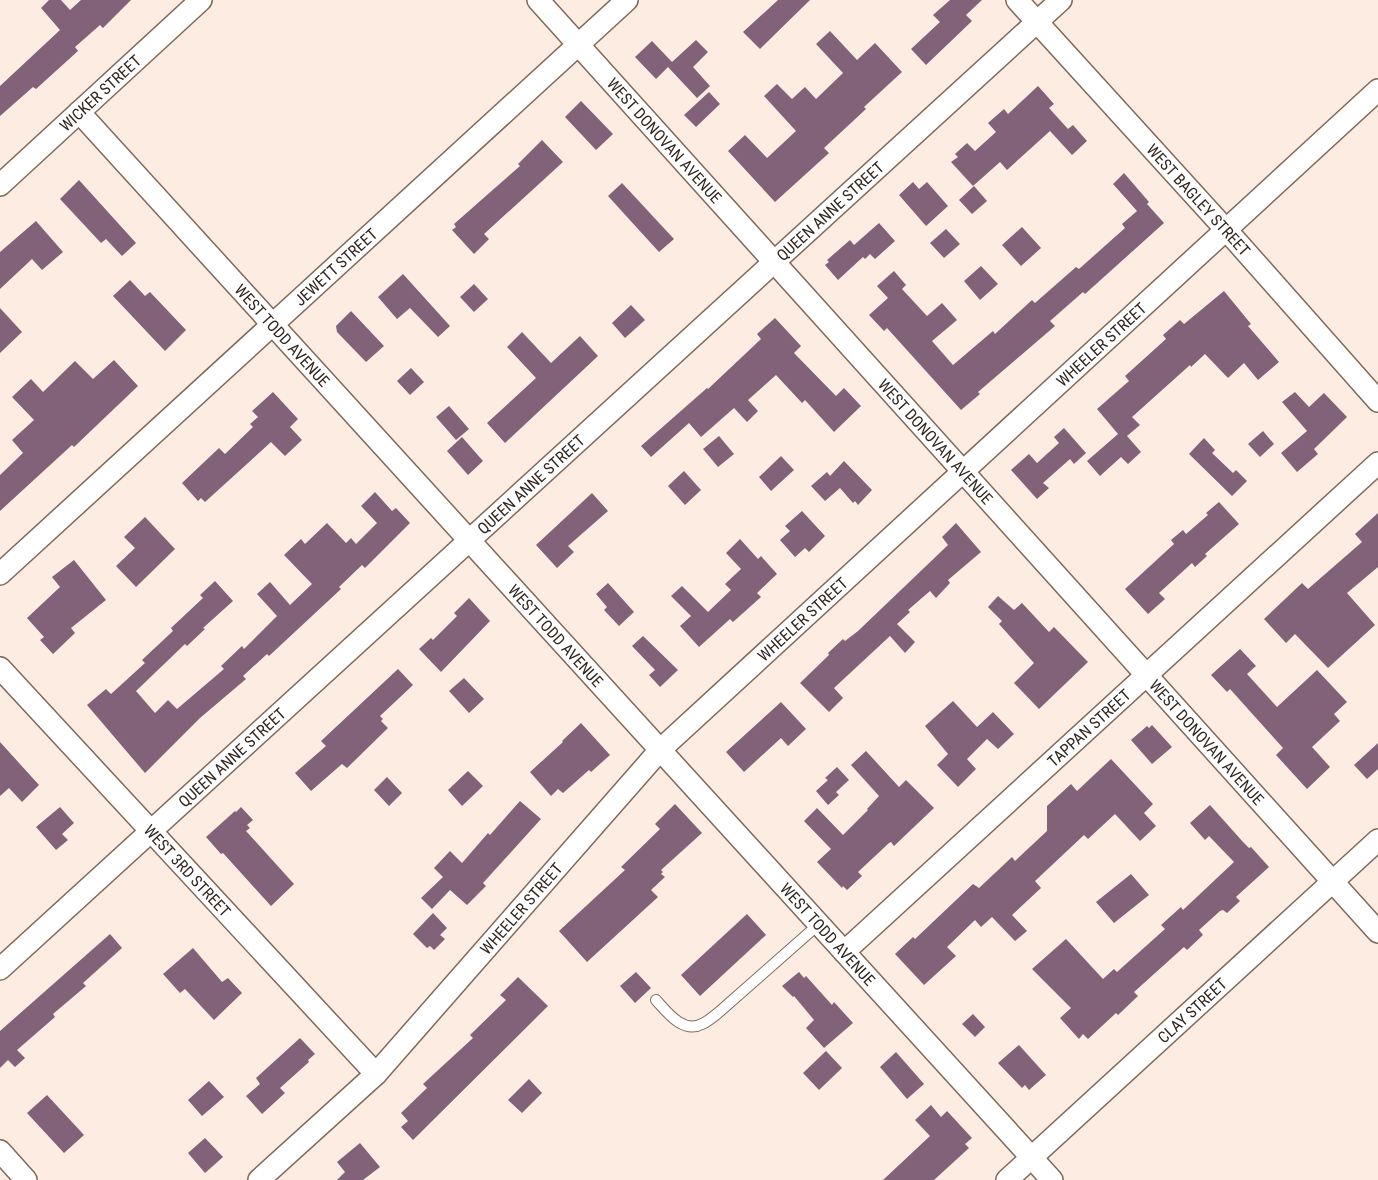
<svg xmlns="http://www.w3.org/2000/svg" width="1378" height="1180" viewBox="0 0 1378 1180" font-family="'Roboto Condensed',sans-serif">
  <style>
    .building { fill: #826278 }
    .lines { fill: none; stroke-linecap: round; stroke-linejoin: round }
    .lane-casing { stroke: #816959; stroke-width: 12 }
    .street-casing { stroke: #816959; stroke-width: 24 }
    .lane { stroke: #fff; stroke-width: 10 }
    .street { stroke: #fff; stroke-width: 21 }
    .labels { text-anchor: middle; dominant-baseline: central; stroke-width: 5; stroke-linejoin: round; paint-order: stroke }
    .street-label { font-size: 16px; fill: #312720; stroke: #fdfdfd }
  </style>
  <rect width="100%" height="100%" fill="#fdece1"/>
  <g class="building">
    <path d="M49 0H61L70 10 81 0H131L103 28 100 25 75 47 78 51 36 89 33 87 0 116V86L60 30 41 8Z"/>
    <path d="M778 0H810L760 49 743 32Z"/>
    <path d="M950 0H982L966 15 972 21 926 65 911 49 940 22 933 15Z"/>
    <path d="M830 31 857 60 875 43 902 72 864 107 866 109 824 148 829 153 775 202 728 151 745 135 767 158 796 131 764 96 777 84 792 99 805 87 816 99 843 73 816 44Z"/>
    <path d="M696 40 708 52 693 67 710 86 697 98 668 67 656 79 635 57 652 41 672 62Z"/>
    <path d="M1038 86 1054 104 1049 108 1068 129 1073 125 1087 141 1072 155 1050 131 1007 170 1000 162 973 186 951 162 958 157 955 154 967 143 975 151 996 132 988 123 1004 109 1008 114Z"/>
    <path d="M709 92 720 104 696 127 684 115Z"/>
    <path d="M581 101 613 134 596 150 565 117Z"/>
    <path d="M542 140 563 162 484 234 489 239 474 254 452 230 456 227 454 224 520 166 518 164Z"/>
    <path d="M1124 173 1149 202 1147 204 1164 223 1085 294 1083 292 1050 321 1055 326 978 392 980 394 961 410 887 328 884 331 869 315 888 298 877 286 894 271 906 285 902 289 927 316 942 303 957 320 932 341 953 365 993 331 995 334 1032 300 1035 303 1076 267 1079 269 1125 228 1122 224 1137 211 1113 184Z"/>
    <path d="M79 180 136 243 122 256 106 239 101 243 60 199Z"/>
    <path d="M913 182 919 189 927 182 948 206 926 226 899 195Z"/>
    <path d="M622 183 674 239 659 252 608 196Z"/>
    <path d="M974 186 987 201 972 214 959 200Z"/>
    <path d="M36 221 63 252 42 270 32 259 0 289V252Z"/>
    <path d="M879 223 895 241 875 259 870 254 865 259 863 257 838 280 825 265 829 262 827 260 850 240 854 245Z"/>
    <path d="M1022 227 1041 248 1021 266 1002 245Z"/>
    <path d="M946 229 960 244 944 258 930 243Z"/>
    <path d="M981 266 998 284 980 300 964 281Z"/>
    <path d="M403 274 450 326 438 337 410 308 397 319 378 297Z"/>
    <path d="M130 280 145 296 150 292 186 330 165 351 113 296Z"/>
    <path d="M474 284 488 299 474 312 460 297Z"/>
    <path d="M1224 291 1251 324 1248 326 1279 362 1258 380 1244 363 1228 378 1205 354 1191 367 1190 365 1132 417 1140 425 1127 436 1141 452 1128 464 1121 457 1100 476 1087 461 1118 434 1097 409 1129 381 1125 376 1166 339 1163 335 1180 320 1184 324Z"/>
    <path d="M631 305 645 320 625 338 612 323Z"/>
    <path d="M0 308 22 332 0 353Z"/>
    <path d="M351 311 384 346 366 362 337 332 336 326Z"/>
    <path d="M775 318 801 346 794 353 836 396 844 388 861 406 834 432 805 400 802 403 776 375 748 400 758 411 747 422 734 408 701 437 689 423 651 457 641 446 707 388 708 389 761 339 757 334Z"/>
    <path d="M522 332 551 363 580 336 598 356 505 443 487 423 536 378 507 347Z"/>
    <path d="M114 360 138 386 74 447 72 445 0 511V475L23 453 12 440 34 420 12 397 31 379 43 392 75 361 93 379Z"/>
    <path d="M411 368 424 382 410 395 397 381Z"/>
    <path d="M273 392 298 419 290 427 302 440 285 456 271 442 205 502 201 498 198 501 182 483 219 448 225 454 253 427 250 424 258 417 252 411Z"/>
    <path d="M1295 392 1309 407 1324 393 1347 417 1314 449 1318 454 1297 472 1281 453 1307 431 1282 402Z"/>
    <path d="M449 406 469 429 456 440 436 417Z"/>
    <path d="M1064 428 1086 453 1074 464 1070 459 1043 483 1049 488 1037 499 1011 470 1029 454 1037 463 1059 443 1054 437Z"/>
    <path d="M1263 431 1274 444 1260 457 1248 444Z"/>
    <path d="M719 436 734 454 718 467 703 449Z"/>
    <path d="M462 437 483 461 468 475 447 451Z"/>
    <path d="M1204 438 1215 450 1212 453 1233 473 1236 470 1247 481 1232 496 1189 454Z"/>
    <path d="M781 456 794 470 771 491 759 477Z"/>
    <path d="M844 461 872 490 858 505 855 501 853 503 840 488 825 501 811 486 827 472 830 476Z"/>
    <path d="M684 471 701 490 685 505 668 486Z"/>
    <path d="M375 492 392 511 396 508 410 523 365 568 362 565 339 587 341 589 269 656 267 654 243 676 246 679 200 718 145 773 87 705 106 689 111 694 145 663 142 660 173 631 171 628 203 598 200 595 215 581 233 601 203 628 205 629 187 646 185 644 136 691 155 713 168 700 177 709 224 669 221 666 242 646 244 649 277 616 257 594 270 582 290 605 312 584 284 555 301 539 305 544 327 523 346 543 351 538 356 544 377 523 361 506Z"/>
    <path d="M592 493 608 511 568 546 574 552 557 568 536 545Z"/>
    <path d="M1219 502 1239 524 1205 554 1207 556 1195 567 1192 563 1159 593 1165 599 1148 614 1125 589 1174 544 1171 540 1183 530 1186 534 1208 515 1206 513Z"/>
    <path d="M802 511 825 536 809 552 805 548 795 557 780 540 790 531 785 526Z"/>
    <path d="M1378 513V567L1347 593 1375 625 1328 668 1295 634 1286 643 1264 619 1302 583 1308 589 1362 542 1355 534Z"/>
    <path d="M145 517 175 549 136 587 116 566 135 548 124 537Z"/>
    <path d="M956 523 981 552 948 580 950 583 936 598 930 591 908 610 910 612 897 624 915 642 905 653 890 636 834 688 843 698 829 712 800 683 829 655 828 653 843 639 845 641 858 631 948 545 942 537Z"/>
    <path d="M740 539 758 559 761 556 777 574 757 593 761 597 733 622 730 619 699 647 680 626 691 616 671 596 682 586 708 612 731 590 725 584 741 569 726 553Z"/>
    <path d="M74 560 106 600 71 628 75 633 53 654 40 640 44 637 27 618 60 587 52 577Z"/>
    <path d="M608 583 634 612 619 626 604 610 607 607 596 594Z"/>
    <path d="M998 596 1014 610 1022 603 1049 632 1054 627 1088 662 1039 709 1014 683 1034 663 999 624 1002 621 988 607Z"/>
    <path d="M469 598 490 621 441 672 419 649 431 638 433 640 457 616 454 613Z"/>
    <path d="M643 636 678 670 660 687 649 675 655 670 632 646Z"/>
    <path d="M1240 649 1256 666 1247 674 1277 707 1317 670 1347 702 1334 714 1340 721 1312 747 1330 767 1307 789 1276 755 1283 748 1230 689 1227 692 1211 675Z"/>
    <path d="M398 669 413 685 380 716 383 719 381 721 388 728 347 768 342 764 311 791 295 773 326 746 321 741Z"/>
    <path d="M464 678 484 699 469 713 449 691Z"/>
    <path d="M953 701 977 727 993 712 1014 734 998 749 987 739 967 759 976 769 958 787 937 765 948 754 925 726Z"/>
    <path d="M781 702 806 729 788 746 781 738 744 772 726 752Z"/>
    <path d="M581 723 610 755 591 772 589 770 563 793 558 789 551 796 530 772 563 742 562 741Z"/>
    <path d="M1152 725 1172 747 1152 764 1131 740 1147 726 1149 728Z"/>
    <path d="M0 742 39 785 22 802 9 788 0 796Z"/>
    <path d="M1378 743V769L1367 779 1354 765Z"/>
    <path d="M866 751 899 787 906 780 934 808 894 846 891 842 889 843 858 872 862 876 847 890 843 886 842 888 817 862 831 849 804 821 817 808 843 835 868 810 867 809 879 796 851 765Z"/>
    <path d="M1111 759 1153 804 1144 813 1156 826 1140 841 1115 814 1088 839 1084 835 1035 881 1041 888 1012 915 1027 931 1015 941 992 917 981 927 975 920 947 947 956 956 924 985 895 954 913 937 915 939 973 884 979 888 1012 857 1015 861 1047 831V806L1071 784 1077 791Z"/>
    <path d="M837 767 849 780 836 792 839 795 828 805 816 791 828 780 825 778Z"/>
    <path d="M468 771 483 786 462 806 448 790Z"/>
    <path d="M387 777 402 793 389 806 374 790Z"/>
    <path d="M520 801 541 819 483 883 486 886 467 905 450 890 432 909 421 898 443 877 434 868 450 851 462 863 488 833 490 835Z"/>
    <path d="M675 804 702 833 661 870 663 872 661 874 665 877 651 890 658 897 587 962 559 931 625 870 621 867 660 829 655 824Z"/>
    <path d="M1210 805 1243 842 1249 848 1251 847 1269 867 1238 895 1236 897 1240 901 1227 913 1223 910 1220 911 1199 930 1203 935 1187 950 1184 947 1134 992 1138 996 1118 1015 1116 1013 1088 1039 1083 1034 1079 1039 1060 1018 1071 1008 1032 969 1066 939 1103 979 1114 969 1117 972 1165 929 1161 925 1181 907 1183 910 1234 862 1209 836 1205 840 1190 823Z"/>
    <path d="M60 807 74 823 62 834 68 840 56 850 36 827Z"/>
    <path d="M241 807 253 820 247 825 250 828 246 831 294 884 271 906 223 853 221 854 206 837 235 811 236 812Z"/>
    <path d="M1131 874 1149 895 1114 923 1096 902Z"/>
    <path d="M433 913 447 928 440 935 445 939 434 950 430 946 427 948 413 934Z"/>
    <path d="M747 914 766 935 700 996 681 975Z"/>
    <path d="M110 934 122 948 83 983 86 986 53 1014 55 1017 17 1050 25 1058 15 1067 8 1060 0 1068V1031Z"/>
    <path d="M193 948 222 982 228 978 242 993 214 1020 185 989 180 993 163 974Z"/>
    <path d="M636 972 651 988 635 1003 620 986Z"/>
    <path d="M799 972 804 978 806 976 832 1005 834 1002 853 1023 824 1048 806 1028 814 1020 794 996 793 997 782 986Z"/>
    <path d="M518 977 548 1006 413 1140 401 1127 408 1121 401 1113 427 1088 423 1084 473 1038 470 1035 506 1000 500 995Z"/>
    <path d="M973 1014 985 1027 975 1037 962 1024Z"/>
    <path d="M300 1038 315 1054 308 1060 309 1062 280 1088 285 1093 262 1114 246 1096 260 1084 256 1078Z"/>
    <path d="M1019 1045 1046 1075 1029 1090 1025 1085 1022 1088 998 1063Z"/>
    <path d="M826 1051 842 1068 819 1090 803 1073Z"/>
    <path d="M896 1052 924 1084 907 1099 880 1067Z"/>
    <path d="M529 1079 542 1093 522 1113 508 1100Z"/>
    <path d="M209 1081 224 1097 202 1116 188 1100Z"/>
    <path d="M47 1095 84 1135 64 1153 27 1113Z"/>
    <path d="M931 1105 941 1117 947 1111 972 1138 965 1144 969 1148 934 1180H883L930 1136 915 1120Z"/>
    <path d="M205 1138 223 1157 205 1173 188 1153Z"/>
    <path d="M360 1143 380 1167 363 1180H337L345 1172 337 1162Z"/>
  </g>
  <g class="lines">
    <g class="lane-casing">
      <path id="lane" d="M656 1000C667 1012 683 1034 702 1024 707 1022 713 1017 718 1013L819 924"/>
    </g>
    <g class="street-casing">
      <g id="street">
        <path id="s1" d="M538 0 1378 932"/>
        <path id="s2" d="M1017 0 1238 243 1378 401"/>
        <path id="s3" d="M79 112 1052 1180"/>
        <path id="s4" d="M0 185 201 0"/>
        <path id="s5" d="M0 574 627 0"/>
        <path id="s6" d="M0 668 376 1074"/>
        <path id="s7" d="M844 952 1378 463"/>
        <path id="s8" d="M0 969 1061 0"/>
        <path d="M0 1151 26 1180"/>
        <path id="s9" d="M259 1180 376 1074 660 750 1378 90"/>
        <path id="s10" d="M1007 1180 1378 840"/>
      </g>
    </g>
    <use href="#lane" class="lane"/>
    <use href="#street" class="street"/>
  </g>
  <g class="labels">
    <g class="street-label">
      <text stroke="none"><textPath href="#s4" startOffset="136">WICKER STREET</textPath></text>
      <text stroke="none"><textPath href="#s1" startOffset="189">WEST DONOVAN AVENUE</textPath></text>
      <text stroke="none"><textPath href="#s2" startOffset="270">WEST BAGLEY STREET</textPath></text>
      <text stroke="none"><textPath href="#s8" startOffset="1124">QUEEN ANNE STREET</textPath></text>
      <text stroke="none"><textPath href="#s5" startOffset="455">JEWETT STREET</textPath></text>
      <text stroke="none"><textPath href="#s3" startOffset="302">WEST TODD AVENUE</textPath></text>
      <text stroke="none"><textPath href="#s9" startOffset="1188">WHEELER STREET</textPath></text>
      <text stroke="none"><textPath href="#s1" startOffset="594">WEST DONOVAN AVENUE</textPath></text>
      <text stroke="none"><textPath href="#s8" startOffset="719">QUEEN ANNE STREET</textPath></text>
      <text stroke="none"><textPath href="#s9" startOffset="782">WHEELER STREET</textPath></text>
      <text stroke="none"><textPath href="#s3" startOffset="708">WEST TODD AVENUE</textPath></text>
      <text stroke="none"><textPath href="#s7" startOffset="332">TAPPAN STREET</textPath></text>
      <text stroke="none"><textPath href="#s1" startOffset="999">WEST DONOVAN AVENUE</textPath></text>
      <text stroke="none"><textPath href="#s8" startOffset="314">QUEEN ANNE STREET</textPath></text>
      <text stroke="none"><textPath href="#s6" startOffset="276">WEST 3RD STREET</textPath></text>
      <text stroke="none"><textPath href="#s9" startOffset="378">WHEELER STREET</textPath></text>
      <text stroke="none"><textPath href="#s3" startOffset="1112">WEST TODD AVENUE</textPath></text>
      <text stroke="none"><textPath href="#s10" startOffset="251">CLAY STREET</textPath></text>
    </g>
  </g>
</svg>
